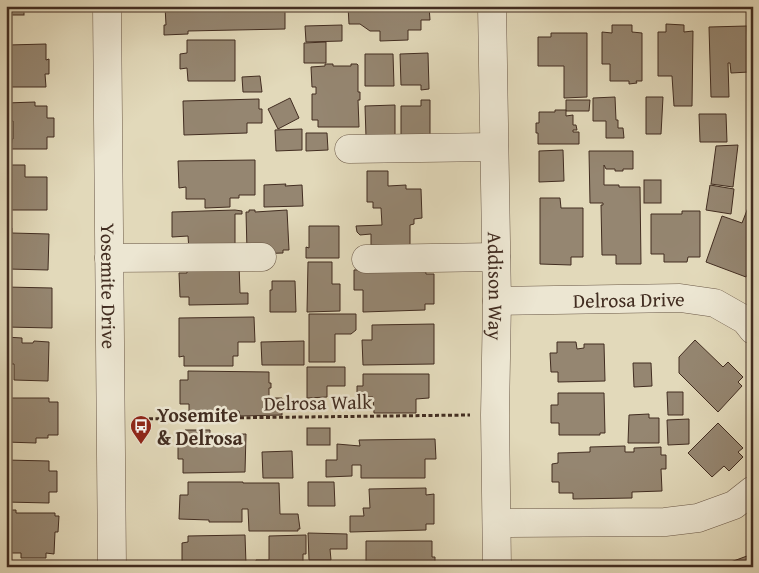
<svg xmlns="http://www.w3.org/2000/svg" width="759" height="573" viewBox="0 0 759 573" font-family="'Gentium Book Plus',serif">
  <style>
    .building { fill: #958671; stroke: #422d21 }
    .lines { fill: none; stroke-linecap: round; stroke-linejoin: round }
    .minor-casing { stroke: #6a5847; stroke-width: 29 }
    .path { stroke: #422d21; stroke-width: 3; stroke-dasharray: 4 2.5; stroke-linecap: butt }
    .minor { stroke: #ece6d2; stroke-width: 28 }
    .labels { text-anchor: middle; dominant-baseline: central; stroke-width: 5; stroke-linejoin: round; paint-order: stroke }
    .street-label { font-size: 20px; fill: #422d21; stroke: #ece6d2 }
    .poi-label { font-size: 20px; font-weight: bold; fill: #422d21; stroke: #ece6d2; text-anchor: start }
  </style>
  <rect width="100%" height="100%" fill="#e2d9ba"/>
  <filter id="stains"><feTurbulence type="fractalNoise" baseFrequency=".004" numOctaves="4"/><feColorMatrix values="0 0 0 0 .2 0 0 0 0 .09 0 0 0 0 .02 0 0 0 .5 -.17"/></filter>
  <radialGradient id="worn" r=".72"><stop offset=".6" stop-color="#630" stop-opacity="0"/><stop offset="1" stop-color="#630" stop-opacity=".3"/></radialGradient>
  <g class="building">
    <rect x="6" y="6" width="18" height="9"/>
    <path d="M165 6H285V29L188 31V34L164 35V25H166Z"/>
    <path d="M348 6H429L430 20H421V30H408V40L380 41V31H370L360 24H349Z"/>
    <path d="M666 24 684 25V32L693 31 692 106H674L672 76H658V32H666Z"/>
    <path d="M342 25V41L306 42 305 26Z"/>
    <path d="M612 25H632V32L642 33V81H636L637 83 629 84V81H610V64H602V32L612 33Z"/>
    <path d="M747 26 749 72 731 73 730 63H728L729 97H711L709 27Z"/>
    <path d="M551 33H587V97L564 98V66H538V37H551Z"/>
    <path d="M187 40H235V81H188L187 68 180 69V54L187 53Z"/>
    <path d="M326 42V63H304V43Z"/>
    <path d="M46 44V60L49 59V74H45L46 87H8L6 86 8 45Z"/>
    <path d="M428 53 429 89 421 90V85H401L400 54Z"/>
    <path d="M365 54H393L394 86H365Z"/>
    <path d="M325 64H333V66H351V64H357L358 65V92H360V100H358L359 127H318V120H312V94H316V87H312L311 67 325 66Z"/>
    <path d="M260 76 262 92H243L242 77Z"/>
    <path d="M615 97 616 120H618V128H623L624 138H606V121H593V98Z"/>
    <path d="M646 97H663L661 134H646Z"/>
    <path d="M290 98 299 118 278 129 268 109Z"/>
    <path d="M259 99V109H262V123H247V133L184 135 183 101Z"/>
    <path d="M421 100H430V137H401V106H421Z"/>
    <path d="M566 100H590L589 111H566Z"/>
    <path d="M35 102V106H47V118H54V137H47V149H11L12 139H13V121H6V103Z"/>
    <path d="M395 105V137H366L365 106Z"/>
    <path d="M555 110H566V116L573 115V125H576L577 130H573V132H579V144H538V133H536V123H539V112H555Z"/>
    <path d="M699 114H726L727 142H700Z"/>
    <path d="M302 129V150L276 151 275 130Z"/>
    <path d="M306 133H327L328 150 306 151Z"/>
    <path d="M738 145 733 187 711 184 716 146Z"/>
    <path d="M563 150 564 181 539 182V151Z"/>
    <path d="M589 151H633V169H623V171H615V169H606L604 165V185H619V187H640L641 264H616V255H602L601 205H603V203H590Z"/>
    <path d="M255 160V195H239V198H230V207L205 208V199H186V187L179 188 178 161Z"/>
    <path d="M6 165H25V177H47V210H6Z"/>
    <path d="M367 171H388V186L406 185V189H421L422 218 414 219V224L410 225V245H371V234L360 235 357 232 356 226 382 225 381 208H373V202H367Z"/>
    <rect x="644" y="180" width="17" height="23"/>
    <path d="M286 184 285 186 302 185 303 206 264 207V185Z"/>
    <path d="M710 185 734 189 731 214 706 210Z"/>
    <path d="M753 195V274L748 273 746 277 706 262 722 216 742 223Z"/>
    <path d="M540 198H560L561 208H583V257H571V265L540 264Z"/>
    <path d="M235 210 242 211V214H235V247L189 250 188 236 172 237V212Z"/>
    <path d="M249 210H255V212L287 210 289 250H283V253L252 254 247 251 246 212H249Z"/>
    <path d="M682 211H700V257H688L687 262H664V254H651V214H682Z"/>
    <path d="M309 226H339V258H306V247L309 248Z"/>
    <path d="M6 228H12V233L49 234 48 270 8 269 6 267Z"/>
    <path d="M308 262H332V284H340V311L307 312Z"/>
    <path d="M239 264 240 293H248V304L189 305V297H180L179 273H187V265Z"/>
    <path d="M425 267 426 274H434V304H425V310L363 312V290H354V270Z"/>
    <path d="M272 281H295L296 312H270V290H272Z"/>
    <path d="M6 287 52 288V328L6 327Z"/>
    <path d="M309 314H356V330L351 334H335V362H309Z"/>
    <path d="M254 317 255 342H238V356H233V366H184V356L179 357V318Z"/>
    <path d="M434 324V364L363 365 362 340H372V325Z"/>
    <path d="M6 337 22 338V343H33L34 341 49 342 48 381 14 380V364H6Z"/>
    <path d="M695 340 723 367 728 362 743 377 738 382 742 386 718 412 679 373V357Z"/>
    <path d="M304 341V365H262L261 342Z"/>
    <path d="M557 342H576L577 349 584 348V344H604L605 381 558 382V372H551L550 353H557Z"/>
    <path d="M633 363H651L652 386 634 387Z"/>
    <path d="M307 367H345V386H327V397L307 398Z"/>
    <path d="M188 371 269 372V383H271V388H269V398H282V415L240 416 239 411 189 412V404H180V380H188Z"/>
    <path d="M363 374H429V398L416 399V413H374L373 397H363V394H357V386H363Z"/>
    <path d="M667 392H683V415H668Z"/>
    <path d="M558 393H604L605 433H600V435H559V423H551V405H558Z"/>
    <path d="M6 398H49V402H58V435H48V438H36V443L6 442Z"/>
    <path d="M649 414V418H659V443H628L629 415Z"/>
    <path d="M689 419V444L668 445 667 420Z"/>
    <path d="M718 423 743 448 738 452 743 457 729 471 724 466 712 477 688 453Z"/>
    <rect x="307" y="428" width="23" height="17"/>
    <path d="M185 430H210V435L246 434 245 472 183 473V459H178V432H185Z"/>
    <path d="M435 439 436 459H425V478H361V465H352V476L326 477V460H337V444L360 446 359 440Z"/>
    <path d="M625 446V452H634V448L661 447V455H666V469H661L662 491 632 492V498L573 499V493H559V482H552V464L558 463V453L590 452V447Z"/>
    <path d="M292 451 293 478H263L262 452Z"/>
    <path d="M6 460 49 461V471H57V492H49V503L6 502Z"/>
    <path d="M188 482H243V483H279L280 514H298L300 529H298V531H249L248 509H242V522H209V520L179 519 180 495H188Z"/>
    <path d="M308 482H334L335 506H308Z"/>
    <path d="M426 488V495L434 494V524H426V530L350 532V516H364L363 508H370L369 489Z"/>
    <path d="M6 510H16V513H55V516H59L58 532H55L54 554 46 553V558H21V553H6Z"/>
    <path d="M308 533 347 534V549H330L331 560H309Z"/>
    <path d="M245 535 246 564H239V567H182V543L188 542V536Z"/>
    <path d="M306 535V554H303V567H256V560H269V536Z"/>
    <path d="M366 541H432V557H435V567H366Z"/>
    <path d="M747 556 749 560 753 559V567H726L729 566 728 563Z"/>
  </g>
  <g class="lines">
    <g class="minor-casing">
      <g id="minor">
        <path id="s1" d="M107 6 112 567"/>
        <path id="s2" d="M492 6 497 301 495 415 497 567"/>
        <path d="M349 149 494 147"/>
        <path d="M109 258 262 257"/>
        <path d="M366 259 496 257"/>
        <path id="s3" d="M497 301 680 298 715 303 745 320 753 330"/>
        <path d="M497 523 665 522 698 518 734 505 753 490"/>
      </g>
    </g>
    <path class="path" d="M136 419 470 415"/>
    <use href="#minor" class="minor"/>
  </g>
  <defs>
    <g id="bus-pin" transform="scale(1.125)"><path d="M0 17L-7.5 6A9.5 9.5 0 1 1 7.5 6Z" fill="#8f2418" stroke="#ece6d2"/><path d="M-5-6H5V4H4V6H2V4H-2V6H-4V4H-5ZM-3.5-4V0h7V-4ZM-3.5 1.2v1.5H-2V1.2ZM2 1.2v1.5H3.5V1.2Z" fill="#fff"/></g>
  </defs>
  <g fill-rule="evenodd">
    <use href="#bus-pin" x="141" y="426"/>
  </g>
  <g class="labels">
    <g class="street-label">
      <text stroke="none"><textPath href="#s1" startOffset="280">Yosemite Drive</textPath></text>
      <text stroke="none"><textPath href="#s2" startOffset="280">Addison Way</textPath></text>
      <text stroke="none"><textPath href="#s3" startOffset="132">Delrosa Drive</textPath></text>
      <text transform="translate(318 402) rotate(-1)">Delrosa Walk</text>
    </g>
    <g class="poi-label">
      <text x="157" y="414">Yosemite<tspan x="157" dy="23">&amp; Delrosa</tspan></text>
    </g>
  </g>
  <rect width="759" height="573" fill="none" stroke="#e2d9ba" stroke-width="25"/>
  <rect x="8" y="8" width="744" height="558" fill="none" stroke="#422d21" stroke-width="2.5"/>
  <rect x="12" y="12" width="734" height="548" fill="none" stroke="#422d21"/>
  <rect width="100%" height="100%" filter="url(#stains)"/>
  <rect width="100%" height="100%" fill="url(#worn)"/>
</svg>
